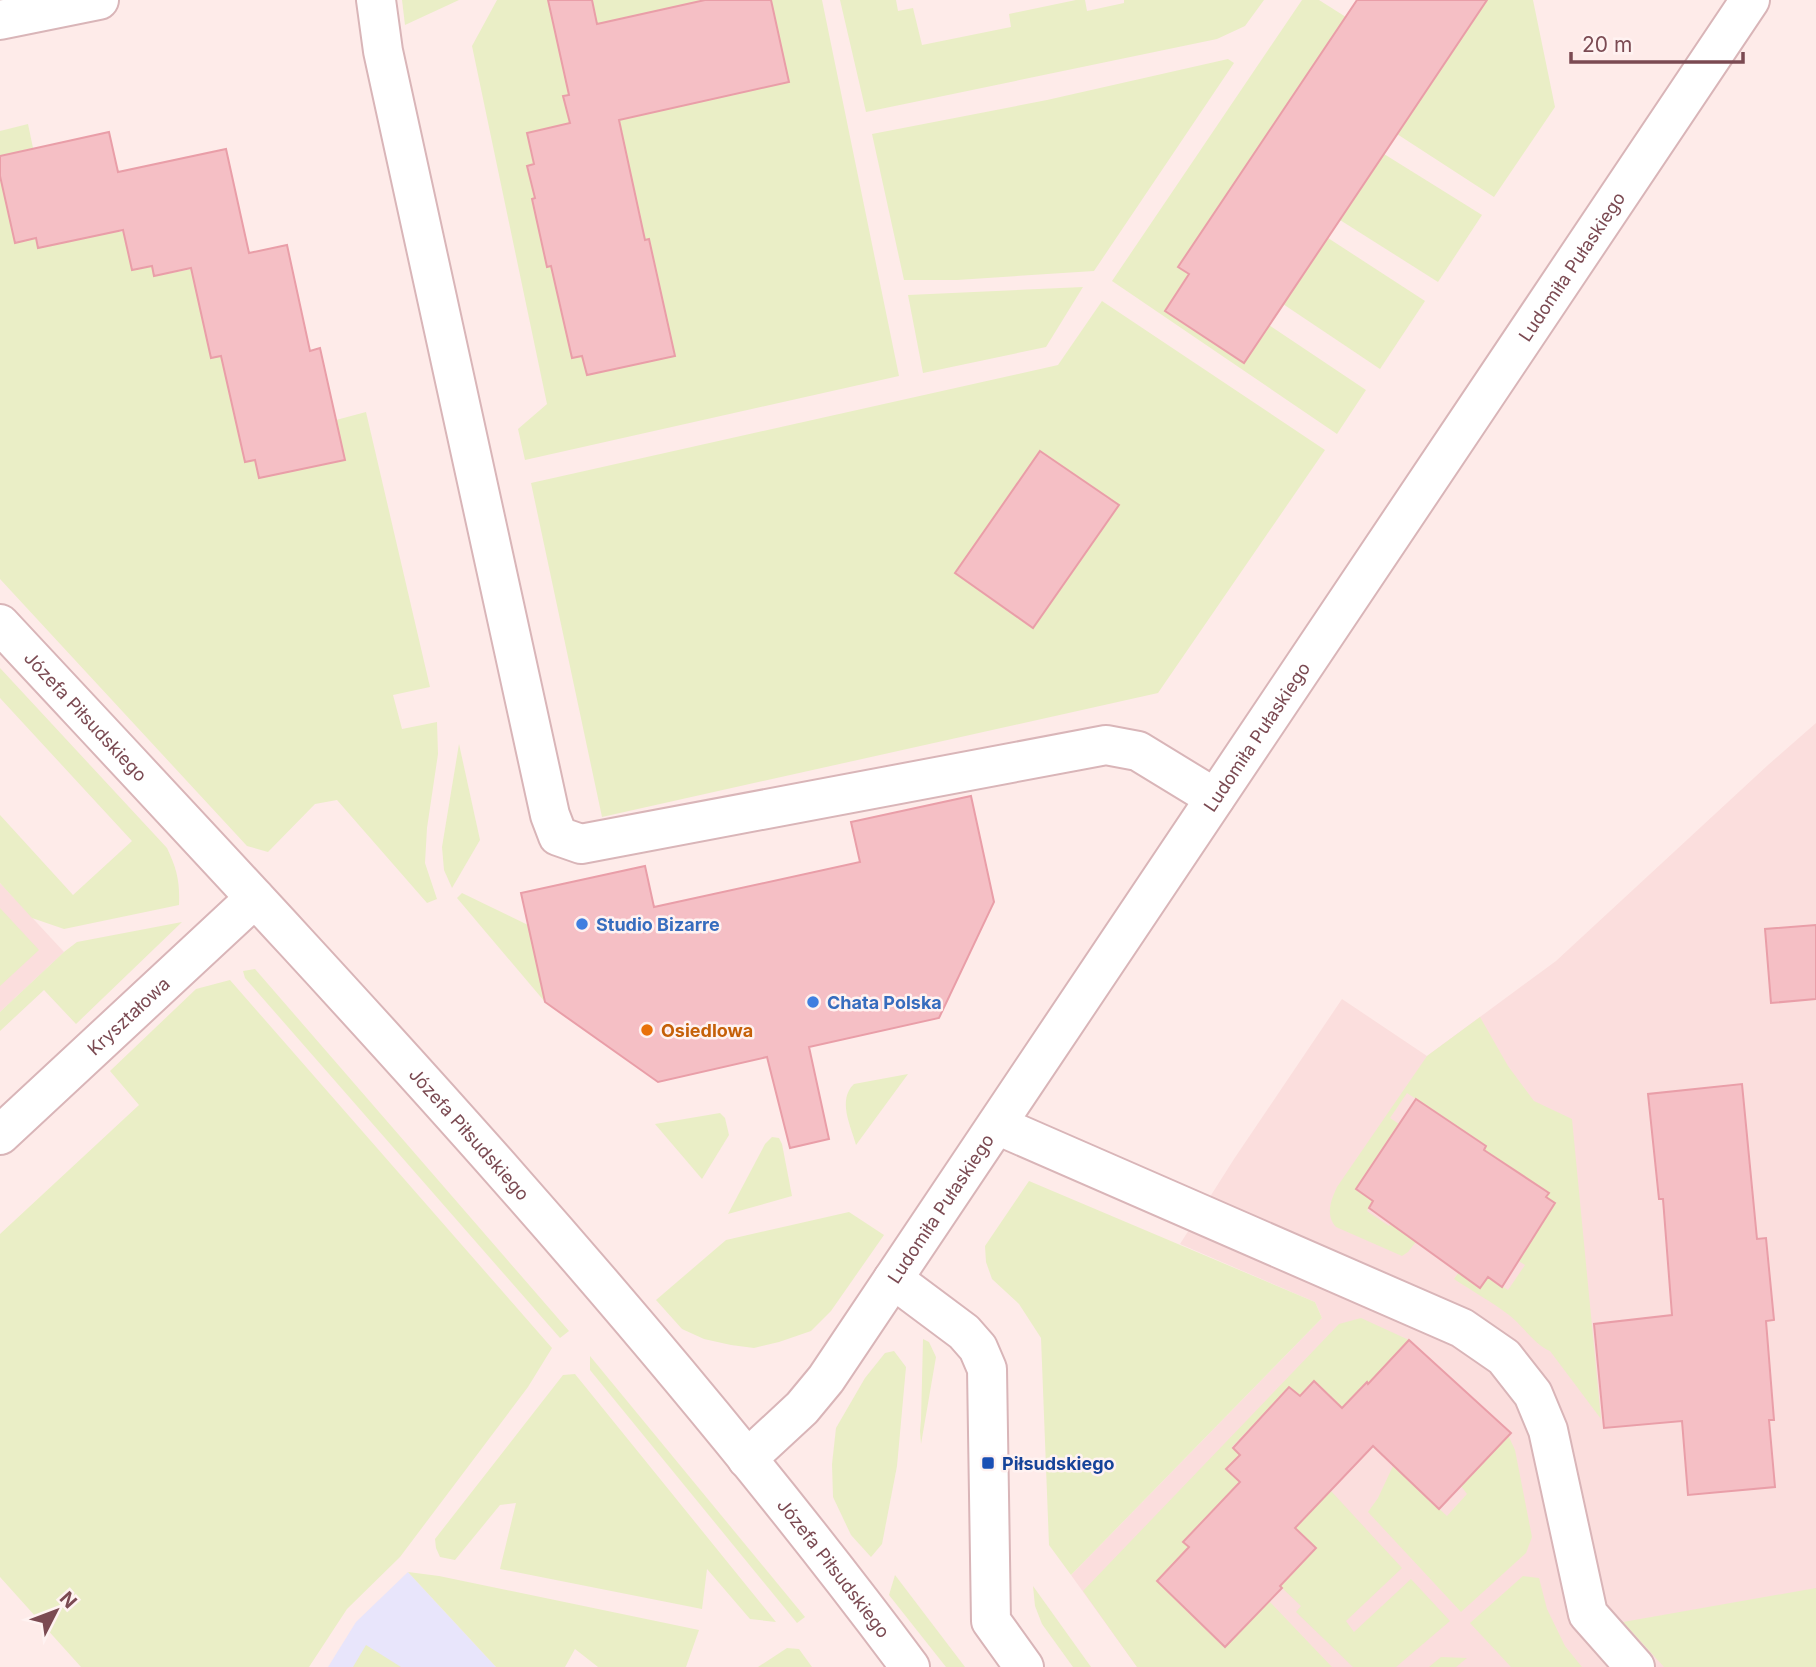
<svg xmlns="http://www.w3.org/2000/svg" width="1816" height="1667" viewBox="0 0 1816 1667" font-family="Inter,sans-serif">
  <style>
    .residential { fill: #fbdedd }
    .education { fill: #e8e5fb }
    .green { fill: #eaeec6 }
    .building { fill: #f5bfc5; stroke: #e99ea8; stroke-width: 2 }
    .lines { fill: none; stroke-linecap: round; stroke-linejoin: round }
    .minor-casing { stroke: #d9b5b8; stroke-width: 42 }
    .minor { stroke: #fff; stroke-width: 38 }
    .shop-dot { fill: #3f7fe0; stroke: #fff2f1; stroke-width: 2.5 }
    .food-dot { fill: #e8710a; stroke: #fff2f1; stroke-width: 2.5 }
    .transit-dot { fill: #1a4fb4; stroke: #fff2f1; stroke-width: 2.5 }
    .labels { text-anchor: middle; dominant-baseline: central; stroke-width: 5; stroke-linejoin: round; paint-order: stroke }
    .street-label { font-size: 18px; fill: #7b4a52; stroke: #fff2f1 }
    .shop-label { font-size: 18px; font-weight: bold; fill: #366cbe; stroke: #fff2f1; text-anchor: start }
    .food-label { font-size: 18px; font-weight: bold; fill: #c56008; stroke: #fff2f1; text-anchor: start }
    .transit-label { font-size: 18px; font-weight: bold; fill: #164399; stroke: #fff2f1; text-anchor: start }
  </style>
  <rect width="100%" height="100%" fill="#feebe9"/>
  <g class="residential">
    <path d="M1816 723V1667H1137L1071 1575 1322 1318 1315 1302 1180 1244 1234 1159 1342 999 1427 1056 1556 961 1768 765Z"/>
    <path d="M0 883 64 952 0 1012Z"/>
  </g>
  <path class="education" d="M408 1572 496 1667H328L356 1622Z"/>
  <g class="green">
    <path d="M402 0H459L405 25Z"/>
    <path d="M497 0H822L899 376 525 460 518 429 547 404 472 46Z"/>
    <path d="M840 0H896L898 11 913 8 922 45 1011 27 1009 14 1076 0H1085L1087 11 1124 3V0H1264L1245 26 1217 39 866 112Z"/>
    <path d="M1302 0H1319L1357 24 1327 70 1315 63 1179 267 1189 274 1165 311 1244 363 1269 325 1366 390 1337 434 1112 281Z"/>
    <path d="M1468 0H1533L1555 107 1494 197 1397 134 1419 102Z"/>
    <path d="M1228 59 1234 63 1094 271 957 280H904L872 134 1047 100Z"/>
    <path d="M28 124 33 148 0 156V131Z"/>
    <path d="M1384 154 1482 215 1438 282 1340 220Z"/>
    <path d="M0 176 15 242 36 238 38 248 109 232H124L152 266 155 276 192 269 211 357 221 356 245 462 255 460 259 478 344 460 336 420 366 412 430 687 393 695 402 729 437 722 438 754 427 828 425 863 437 899 427 903 337 800 315 804 268 852 247 846 0 579Z"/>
    <path d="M1328 238 1425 301 1380 369 1283 304Z"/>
    <path d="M1083 287 1046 347 923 373 908 295Z"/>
    <path d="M1102 301 1325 450 1158 693 602 817 531 483 1058 365Z"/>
    <path d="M0 668 167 848C177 869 180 882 179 905L64 929 32 918 0 883V815L73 895 132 841 0 698Z"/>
    <path d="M459 744 480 840 452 888 444 870 442 847Z"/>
    <path d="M462 893 528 925 545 1002 457 898Z"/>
    <path d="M0 908 39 950 0 986Z"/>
    <path d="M182 922 76 1024 44 990 0 1031V1012L64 952 77 942Z"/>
    <path d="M255 969 569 1331 560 1338 245 978 243 971Z"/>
    <path d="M230 980 552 1348 528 1387 400 1557 347 1609 309 1667H81L0 1577V1234L139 1105 110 1071 196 989Z"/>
    <path d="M1480 1017 1508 1066 1534 1101 1572 1119 1601 1419 1550 1351C1536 1346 1522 1325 1509 1315 1492 1302 1472 1291 1454 1279L1459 1272 1488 1277 1508 1290 1525 1265 1517 1260 1555 1203 1546 1197 1548 1193 1501 1161 1482 1152 1486 1146 1407 1093 1390 1118 1408 1130 1373 1164 1356 1189 1373 1201 1367 1211 1389 1226 1395 1216 1422 1234 1408 1252 1402 1256 1336 1227C1325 1215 1331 1200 1337 1187L1427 1056Z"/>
    <path d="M908 1074 856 1145C851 1126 837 1100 854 1084Z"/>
    <path d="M720 1113 725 1118 729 1135 702 1179 655 1124Z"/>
    <path d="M772 1137 779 1138 782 1144 792 1196 728 1214 765 1144Z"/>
    <path d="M1029 1181 1315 1302 1322 1318 1071 1575 1049 1545 1041 1338 1019 1304 992 1279 986 1262 985 1246Z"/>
    <path d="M849 1212 884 1235 831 1311 811 1331 779 1342 754 1348 731 1345 704 1339 682 1329 656 1300 726 1240Z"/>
    <path d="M1361 1318 1409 1340 1368 1384 1367 1382 1342 1408 1300 1396 1259 1434 1251 1427 1232 1447 1240 1455 1226 1469 1247 1489 1224 1499 1184 1541 1191 1549 1179 1560 1177 1559 1157 1581 1225 1647 1269 1601 1332 1667H1137L1083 1591 1339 1324Z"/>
    <path d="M923 1339 929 1342 936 1357 921 1444 920 1431 921 1420Z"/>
    <path d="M894 1351 906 1367 897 1466 882 1544 871 1557 851 1535 833 1497 832 1464 836 1428 865 1378 885 1353Z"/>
    <path d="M590 1356 805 1617 797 1623 590 1370Z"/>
    <path d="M575 1374 776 1622 750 1619 707 1569 702 1609 500 1569 516 1503 500 1505 455 1560 440 1557 436 1548 435 1539 563 1375Z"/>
    <path d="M1508 1435 1515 1450 1532 1537 1526 1553 1461 1612 1368 1512 1378 1498 1393 1466 1447 1516 1467 1494 1461 1486 1479 1468 1471 1460Z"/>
    <path d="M1331 1491 1402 1568 1346 1621 1354 1632 1411 1579 1450 1621 1396 1667H1353L1296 1612 1301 1606 1280 1586 1315 1549 1295 1528Z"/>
    <path d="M408 1572 439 1576 699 1630 686 1667H598L575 1649 565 1667H496Z"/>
    <path d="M895 1575 965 1667H946L889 1595Z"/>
    <path d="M1523 1576 1539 1578 1547 1609 1565 1646 1582 1667H1511L1470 1623Z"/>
    <path d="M1033 1586 1091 1667H1073L1042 1624 1035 1606Z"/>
    <path d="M1816 1588V1667H1664L1623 1622Z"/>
    <path d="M366 1645 401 1667H353Z"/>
    <path d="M787 1648 799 1649 812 1667H758Z"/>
    <path d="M1441 1657 1467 1658 1456 1667H1429Z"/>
  </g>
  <g class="building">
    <path d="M548 0H592L597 24 705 0H771L789 82 619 120 645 240 649 239 675 356 587 375 582 356 572 358 551 266 547 267 532 199 535 198 527 166 534 164 527 133 570 123 563 96 569 95Z"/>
    <path d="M1357 0H1487L1244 363 1165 311 1189 274 1178 267Z"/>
    <path d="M109 132 118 172 226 149 249 253 287 245 310 351 320 348 345 460 259 478 255 460 245 462 221 356 211 358 191 268 154 276 152 266 132 270 123 230 38 248 36 238 15 243 0 176V156Z"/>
    <path d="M1040 451 1119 505 1033 628 955 573Z"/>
    <path d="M971 796 994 902 939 1018 809 1047 829 1139 790 1148 767 1057 658 1082 545 1002 521 893 645 866 654 907 860 862 851 822Z"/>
    <path d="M1816 925V999L1771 1003 1765 929Z"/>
    <path d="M1742 1084 1757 1239 1766 1238 1774 1320 1766 1321 1774 1420H1769L1775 1487 1688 1495 1682 1421 1604 1428 1594 1324 1672 1315 1663 1199H1659L1648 1094Z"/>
    <path d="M1416 1099 1486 1146 1484 1150 1549 1193 1546 1197 1555 1203 1502 1287 1488 1277 1480 1288 1369 1208 1373 1201 1356 1189Z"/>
    <path d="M1409 1340 1511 1433 1439 1509 1373 1446 1295 1528 1316 1548 1280 1586 1282 1588 1225 1647 1157 1581 1189 1547 1183 1542 1240 1482 1226 1469 1240 1455 1233 1448 1289 1387 1300 1396 1314 1381 1342 1408 1367 1382 1368 1384Z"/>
  </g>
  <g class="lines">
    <g class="minor-casing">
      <g id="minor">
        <path d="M376 0 383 51 550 815 558 836 581 844 1106 745 1138 751 1215 798"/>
        <path d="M0 20 99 0"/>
        <path id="s1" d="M0 624C314 961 634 1297 910 1667"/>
        <path d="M997 1125 1462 1328 1504 1357 1533 1394 1548 1430 1588 1614 1635 1667"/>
        <path id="s2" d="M0 1135 255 898"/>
        <path d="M893 1279 964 1332 978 1348 987 1369 991 1621 1024 1667"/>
        <path id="s3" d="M747 1459 802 1408 826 1379 1750 0"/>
      </g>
    </g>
    <use href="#minor" class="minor"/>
  </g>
  <g class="shop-dot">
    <circle cx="582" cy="924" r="7"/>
    <circle cx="813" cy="1002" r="7"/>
  </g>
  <circle class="food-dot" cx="647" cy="1030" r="7"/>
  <rect class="transit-dot" x="981" y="1456" width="14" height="14" rx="3.5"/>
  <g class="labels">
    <g class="street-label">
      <text stroke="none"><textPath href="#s3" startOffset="1452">Ludomiła Pułaskiego</textPath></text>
      <text stroke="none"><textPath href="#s1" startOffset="126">Józefa Piłsudskiego</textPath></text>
      <text stroke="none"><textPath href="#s3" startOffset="886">Ludomiła Pułaskiego</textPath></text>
      <text stroke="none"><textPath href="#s2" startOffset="175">Kryształowa</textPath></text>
      <text stroke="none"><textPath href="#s1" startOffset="693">Józefa Piłsudskiego</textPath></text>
      <text stroke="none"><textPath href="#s3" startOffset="318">Ludomiła Pułaskiego</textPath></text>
      <text stroke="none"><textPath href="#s1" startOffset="1260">Józefa Piłsudskiego</textPath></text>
    </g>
    <g class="shop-label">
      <text x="596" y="924">Studio Bizarre</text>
      <text x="827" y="1002">Chata Polska</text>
    </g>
    <g class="food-label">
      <text x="661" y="1030">Osiedlowa</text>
    </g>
    <g class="transit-label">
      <text x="1002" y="1463">Piłsudskiego</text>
    </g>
  </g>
  <g transform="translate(56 1611) rotate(48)" stroke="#fff2f1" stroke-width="5" paint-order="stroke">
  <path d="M0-5L12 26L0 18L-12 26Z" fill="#7b4a52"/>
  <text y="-10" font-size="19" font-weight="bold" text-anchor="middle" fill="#7b4a52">N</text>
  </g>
  <path d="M1571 52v10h172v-10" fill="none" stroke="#7b4a52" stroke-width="3.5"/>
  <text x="1582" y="52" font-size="21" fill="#7b4a52" stroke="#fff2f1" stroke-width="5" paint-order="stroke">20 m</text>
</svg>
